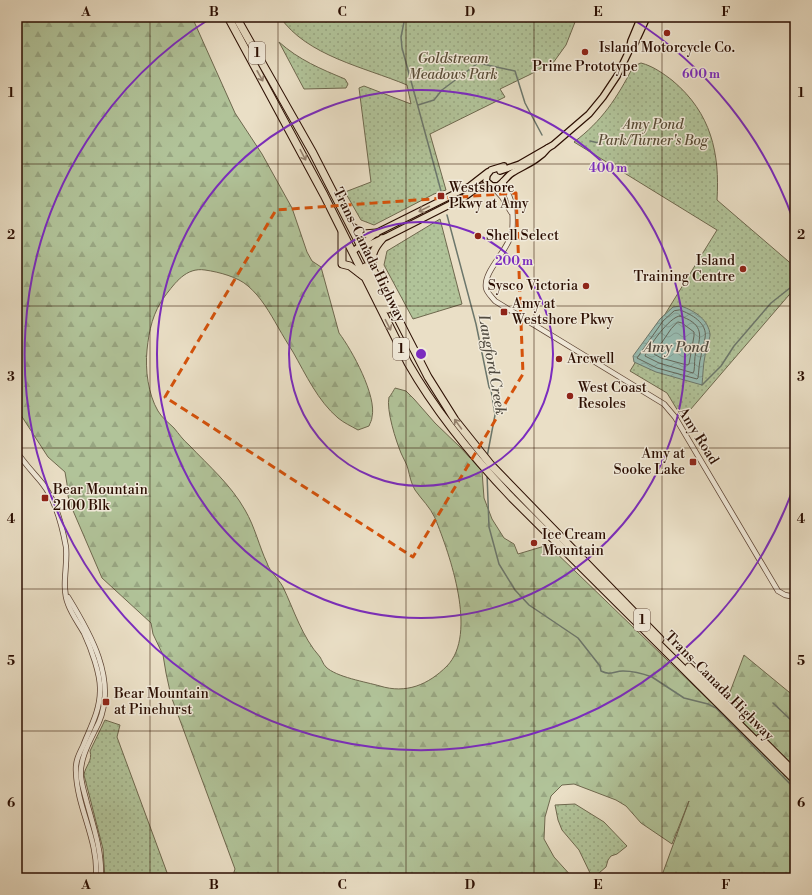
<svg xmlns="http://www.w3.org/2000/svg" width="812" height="895" viewBox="0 0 812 895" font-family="'Libre Bodoni',serif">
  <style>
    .forest { fill: url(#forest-firs); stroke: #6e684e }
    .park { fill: url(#park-dots); stroke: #6e684e }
    .water { fill: url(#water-waves); stroke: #6c776c }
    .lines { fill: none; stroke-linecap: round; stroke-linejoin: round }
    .shore { stroke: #62665a; stroke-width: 1 }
    .stream { stroke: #6c776c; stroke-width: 1.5 }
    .minor-casing { stroke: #5b4233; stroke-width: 6 }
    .major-casing { stroke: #2b0e02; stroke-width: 8 }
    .highway-casing { stroke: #2b0e02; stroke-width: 9 }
    .minor { stroke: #f1eada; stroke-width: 4.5 }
    .major { stroke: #eadfc6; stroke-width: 5.5 }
    .highway { stroke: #eadfc6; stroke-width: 7 }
    .oneway { stroke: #94816e }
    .marked { fill: none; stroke: #d5520b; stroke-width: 3; stroke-dasharray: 8 5; stroke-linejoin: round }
    .grid { fill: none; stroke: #2b0e02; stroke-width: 1; stroke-opacity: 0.55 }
    .ring { fill: none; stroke: #7b2cbf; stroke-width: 2 }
    .poi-dot { fill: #8f2418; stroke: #f1eada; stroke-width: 1.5 }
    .labels { text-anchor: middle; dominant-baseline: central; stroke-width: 3; stroke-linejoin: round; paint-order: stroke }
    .shield { fill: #f1eada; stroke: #665043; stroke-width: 1 }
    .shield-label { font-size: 13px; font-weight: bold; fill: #2b0e02 }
    .poi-label { font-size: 14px; fill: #2b0e02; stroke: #f1eada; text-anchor: start }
    .park-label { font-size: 14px; font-style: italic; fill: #5a4d37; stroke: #f1eada }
    .street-label { font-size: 14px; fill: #2b0e02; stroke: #f1eada }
    .water-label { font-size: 15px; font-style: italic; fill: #514b40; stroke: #f1eada }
    .centre { fill: #7b2cbf; stroke: #f1eada; stroke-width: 2 }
    .ring-label { font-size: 12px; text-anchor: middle; font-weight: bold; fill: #7b2cbf; stroke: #f1eada; stroke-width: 3; stroke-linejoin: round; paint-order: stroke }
    .neatline { fill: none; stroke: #2b0e02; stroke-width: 1.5 }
    .grid-label { font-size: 13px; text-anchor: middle; font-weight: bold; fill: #2b0e02 }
  </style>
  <defs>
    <pattern id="forest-firs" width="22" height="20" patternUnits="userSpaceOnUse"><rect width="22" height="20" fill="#b1c399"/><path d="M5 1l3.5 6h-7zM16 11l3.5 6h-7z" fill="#98a682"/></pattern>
    <pattern id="park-dots" width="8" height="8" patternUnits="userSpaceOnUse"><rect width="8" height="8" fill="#b1c399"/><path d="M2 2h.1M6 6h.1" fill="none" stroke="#98a682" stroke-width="1.8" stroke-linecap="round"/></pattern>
    <pattern id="water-waves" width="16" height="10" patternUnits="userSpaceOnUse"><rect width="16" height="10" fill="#98bdb3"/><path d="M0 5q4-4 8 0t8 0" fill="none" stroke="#83a198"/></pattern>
  </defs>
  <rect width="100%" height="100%" fill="#eadfc6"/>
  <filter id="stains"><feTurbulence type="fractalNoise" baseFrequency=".005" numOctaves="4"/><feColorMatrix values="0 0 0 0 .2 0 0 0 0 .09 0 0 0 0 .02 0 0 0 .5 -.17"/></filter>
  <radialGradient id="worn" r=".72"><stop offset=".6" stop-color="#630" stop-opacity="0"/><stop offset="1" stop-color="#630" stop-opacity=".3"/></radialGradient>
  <path class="forest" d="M17 17H192L235 113 262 154 292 208 307 252 312 261 321 267 339 333C352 350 377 396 372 417 372 420 370 423 369 426L358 430C351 426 344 423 338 418 318 401 306 375 293 352 288 344 283 336 278 327 270 313 261 297 248 286 238 277 219 272 205 270 186 267 175 283 165 296 153 312 149 330 147 350 145 369 148 394 158 411 162 418 169 423 174 428 179 434 183 440 189 445 209 466 231 485 245 510 255 527 259 546 267 563 270 572 278 578 283 587 294 610 302 637 320 657 322 660 323 664 326 667 336 677 366 682 380 686 406 694 428 685 447 666 478 634 450 555 435 518 430 507 422 500 415 490 411 483 410 477 408 469 407 464 403 458 401 453 396 441 386 410 389 397 390 397 395 388 395 388L406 391 414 399 435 423 460 447 482 471 484 498 492 519 504 538 514 544 518 554 548 545 722 713 744 655 795 697V878H661L689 801 672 844 641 823 626 806 616 800 574 784 562 785 551 796 545 817 544 839 554 857 573 878H233V875L235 869 171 696 166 673 163 655 153 634 151 623 102 578 71 506 68 496 67 484 65 472 48 457 17 409Z"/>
  <g class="park">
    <path d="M280 17H324L325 19 327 17H577L566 45 553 63 543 67 531 74 500 89 505 97 430 134 446 190 434 194 374 225 361 220 345 192 371 182 359 88 364 86 411 104 407 85C364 67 307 56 280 17Z"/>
    <path d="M279 42C299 60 321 69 345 79L348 84 346 88 304 89Z"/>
    <path d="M641 63C653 66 664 74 673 81 711 113 720 153 717 200L795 267V288L684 417 681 416 667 393 630 371 717 230 574 142C602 121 617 98 633 67L636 65Z"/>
    <path d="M440 219 462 304 413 319 384 265 387 251Z"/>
    <path d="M105 720 120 725 117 737 169 878H105L103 849 84 775C85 766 93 761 90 751Z"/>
    <path d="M575 804 604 822 627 846 617 854 611 856 608 860 606 867 599 873 591 875 579 850 562 830 558 820 555 805Z"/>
  </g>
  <path class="water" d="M681 306C695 311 709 320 710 335 710 338 705 353 705 356 703 365 703 375 702 385L656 372 634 362 633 356 660 319 673 307Z"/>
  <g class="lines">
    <g class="shore">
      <path d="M680 310C691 314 708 323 705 338 704 344 702 349 701 356 699 363 699 370 698 378L697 379 657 368 637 358 663 321 674 311Z"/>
      <path d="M680 316C701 323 703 333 696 352 694 358 695 365 694 371L693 373 659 363 645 356C648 347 670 316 680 316Z"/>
      <path d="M678 322 682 323 694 332V336L689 364 687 365 661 358 654 354 671 329Z"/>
    </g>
    <g class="stream">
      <path d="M405 17 401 37 402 48 441 191"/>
      <path d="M418 105 434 100 442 90 478 63 515 71 525 103 542 135"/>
      <path d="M590 141 603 144"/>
      <path d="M447 215 476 324 489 387 491 390 495 415 487 457"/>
      <path d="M702 385 721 366 734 346 771 303 795 284"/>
      <path d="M487 474 489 527 499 564 515 590 529 605 578 638 600 666 601 671C611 676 614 671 623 671 632 671 644 674 652 677L684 698 708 704 716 708 795 789"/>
      <path d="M773 703 795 724"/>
    </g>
    <g class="minor-casing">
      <g id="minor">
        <path d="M503 181C505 189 509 194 511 201 513 207 513 226 512 232 509 250 483 271 486 288 487 293 492 297 495 301L664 404 675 417 778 591 785 595 795 597"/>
        <path d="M492 186 502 197 511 212"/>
        <path d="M17 452C24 463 33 472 42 483 56 500 62 525 66 547 68 566 61 586 68 604 72 615 79 624 84 633 91 648 101 675 100 691 100 711 90 728 83 746 79 754 75 762 76 772 77 808 99 841 96 878"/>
        <path d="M68 597C90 633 117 679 99 722 91 739 79 758 81 777 82 786 85 795 87 803 94 828 102 852 101 878"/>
      </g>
    </g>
    <g class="major-casing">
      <g id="major">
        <path d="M630 49 635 43 647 17"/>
        <path d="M500 171 520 164 553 145 589 114 603 97 617 76 629 51 631 41 641 17"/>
        <path d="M492 186 486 181 487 175 491 170 504 166"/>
        <path d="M361 246 368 245 388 236 463 198 477 188 485 186H498C504 182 507 176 512 173 525 165 539 160 548 148"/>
        <path d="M353 251C361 246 368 239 376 233L470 186 488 172"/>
      </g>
    </g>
    <g class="highway-casing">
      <g id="highway">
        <path d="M228 17 324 195 408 363C436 412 473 457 512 498L795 780"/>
        <path d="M236 17 313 153 428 377 455 420 491 465 660 639"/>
        <path d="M352 227 364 234 376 233"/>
        <path d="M342 233V264L350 266 363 276"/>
        <path d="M372 265C371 254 375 247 382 239"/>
        <path d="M365 267 388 309"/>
        <path d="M689 667 741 719"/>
        <path d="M760 738 795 773"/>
      </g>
    </g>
    <use href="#minor" class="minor"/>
    <use href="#major" class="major"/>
    <use href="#highway" class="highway"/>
  </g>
  <defs><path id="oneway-shaft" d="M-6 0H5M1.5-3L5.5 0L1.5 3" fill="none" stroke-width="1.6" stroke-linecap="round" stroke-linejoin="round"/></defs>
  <g class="oneway">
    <use href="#oneway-shaft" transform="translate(260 76) rotate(61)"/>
    <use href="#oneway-shaft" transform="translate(303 155) rotate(62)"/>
    <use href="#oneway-shaft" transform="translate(424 209) rotate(153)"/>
    <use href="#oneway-shaft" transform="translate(388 325) rotate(63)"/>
    <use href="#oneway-shaft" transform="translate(458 424) rotate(-126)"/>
  </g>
  <path class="marked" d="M516 193 523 374 413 557 165 397 276 210Z"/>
  <path class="grid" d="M150 17V878M278 17V878M406 17V878M534 17V878M662 17V878M17 164H795M17 306H795M17 448H795M17 589H795M17 731H795"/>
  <g class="ring">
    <circle cx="421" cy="354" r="132"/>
    <circle cx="421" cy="354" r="264"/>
    <path d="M794 486A396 396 0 1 1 211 18M631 18A396 396 0 0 1 794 222"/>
  </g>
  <g class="poi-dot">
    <circle cx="667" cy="33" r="4"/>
    <circle cx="585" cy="52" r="4"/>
    <rect x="437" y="192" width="8" height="8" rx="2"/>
    <circle cx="478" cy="236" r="4"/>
    <circle cx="743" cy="269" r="4"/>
    <circle cx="586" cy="286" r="4"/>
    <rect x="500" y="308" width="8" height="8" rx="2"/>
    <circle cx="559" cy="359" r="4"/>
    <circle cx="570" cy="396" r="4"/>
    <rect x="689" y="458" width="8" height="8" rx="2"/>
    <rect x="41" y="494" width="8" height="8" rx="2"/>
    <circle cx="534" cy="543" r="4"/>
    <rect x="102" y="698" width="8" height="8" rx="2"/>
  </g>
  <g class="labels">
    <g class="shield">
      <rect x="249" y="42" width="16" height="22" rx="3"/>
      <rect x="393" y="338" width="16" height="22" rx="3"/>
      <rect x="634" y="609" width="16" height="22" rx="3"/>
    </g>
    <g class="shield-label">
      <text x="257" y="53">1</text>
      <text x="401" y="349">1</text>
      <text x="642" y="620">1</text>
    </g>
    <g class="poi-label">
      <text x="667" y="48" text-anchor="middle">Island Motorcycle Co.</text>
      <text x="585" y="67" text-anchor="middle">Prime Prototype</text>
      <text x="449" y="188">Westshore<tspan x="449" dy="16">Pkwy at Amy</tspan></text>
      <text x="486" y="236">Shell Select</text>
      <text x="735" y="261" text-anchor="end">Island<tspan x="735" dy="16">Training Centre</tspan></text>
      <text x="578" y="286" text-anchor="end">Sysco Victoria</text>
      <text x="512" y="304">Amy at<tspan x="512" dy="16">Westshore Pkwy</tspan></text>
      <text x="567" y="359">Arcwell</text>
      <text x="578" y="388">West Coast<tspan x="578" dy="16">Resoles</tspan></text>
      <text x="685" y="454" text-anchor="end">Amy at<tspan x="685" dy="16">Sooke Lake</tspan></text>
      <text x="53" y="490">Bear Mountain<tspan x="53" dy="16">2100 Blk</tspan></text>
      <text x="542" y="535">Ice Cream<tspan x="542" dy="16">Mountain</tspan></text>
      <text x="114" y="694">Bear Mountain<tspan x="114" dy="16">at Pinehurst</tspan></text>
    </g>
    <g class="park-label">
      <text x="453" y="59">Goldstream<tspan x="453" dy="16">Meadows Park</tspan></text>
      <text x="653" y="125">Amy Pond<tspan x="653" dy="16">Park/Turner's Bog</tspan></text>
    </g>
    <g class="street-label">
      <text transform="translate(369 255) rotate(64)">Trans-Canada Highway</text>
      <text transform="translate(698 436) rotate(58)">Amy Road</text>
      <text transform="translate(719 686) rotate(45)">Trans-Canada Highway</text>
    </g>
    <g class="water-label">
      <text x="676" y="347">Amy Pond</text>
      <text transform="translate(492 365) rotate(80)">Langford Creek</text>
    </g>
  </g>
  <circle cx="421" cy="354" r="6" class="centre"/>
  <g class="ring-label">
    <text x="701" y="78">600 m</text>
    <text x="608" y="172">400 m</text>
    <text x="514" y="265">200 m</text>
  </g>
  <rect width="812" height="895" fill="none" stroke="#eadfc6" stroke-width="44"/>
  <rect x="22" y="22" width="768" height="851" class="neatline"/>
  <g class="grid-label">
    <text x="86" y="16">A</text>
    <text x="214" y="16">B</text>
    <text x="342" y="16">C</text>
    <text x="470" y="16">D</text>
    <text x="598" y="16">E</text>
    <text x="726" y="16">F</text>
    <text x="11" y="97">1</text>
    <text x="801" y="97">1</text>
    <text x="11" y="239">2</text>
    <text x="801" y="239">2</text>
    <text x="11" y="381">3</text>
    <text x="801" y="381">3</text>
    <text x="11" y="523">4</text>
    <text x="801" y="523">4</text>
    <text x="11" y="665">5</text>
    <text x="801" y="665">5</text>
    <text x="11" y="807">6</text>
    <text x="801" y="807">6</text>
    <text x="86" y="889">A</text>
    <text x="214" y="889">B</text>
    <text x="342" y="889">C</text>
    <text x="470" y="889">D</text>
    <text x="598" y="889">E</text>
    <text x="726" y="889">F</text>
  </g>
  <rect width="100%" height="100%" filter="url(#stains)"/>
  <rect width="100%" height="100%" fill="url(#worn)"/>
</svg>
